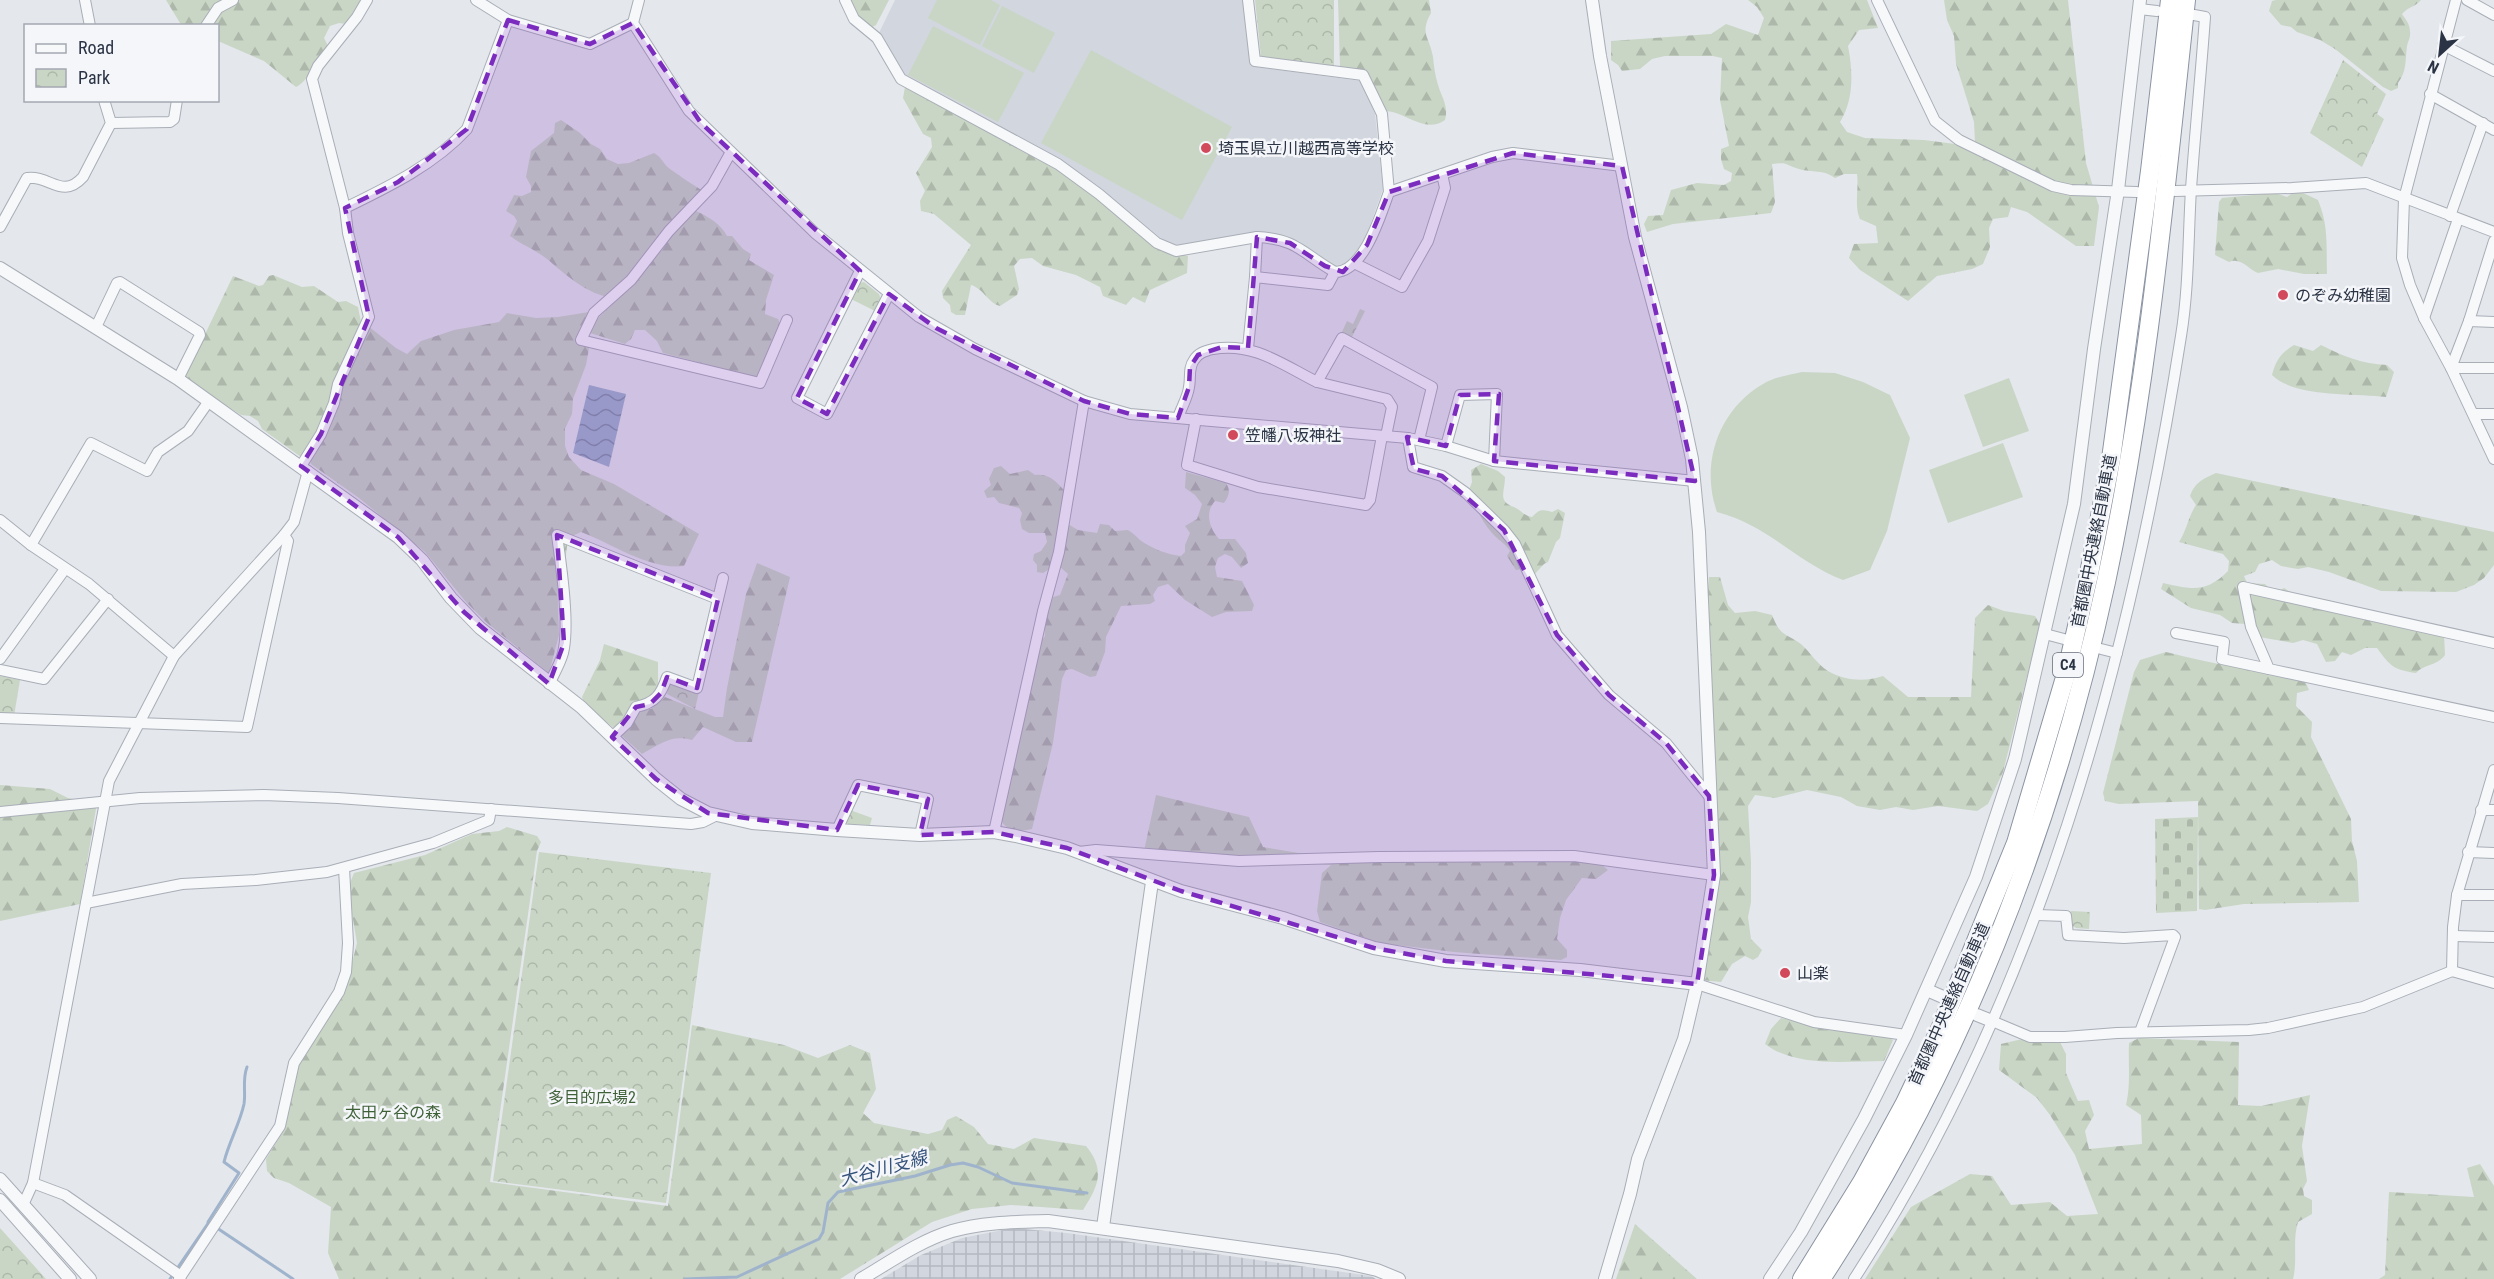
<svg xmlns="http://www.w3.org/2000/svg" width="2494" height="1279" viewBox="0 0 2494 1279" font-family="'Roboto Condensed','Noto Sans JP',sans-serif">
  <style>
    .built { fill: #d2d6de }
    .industrial { fill: url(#industrial-grid) }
    .forest { fill: url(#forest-firs) }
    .cemetery { fill: url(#cemetery-stones) }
    .park { fill: url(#park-crowns) }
    .garden { fill: #c9d6c5 }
    .water { fill: url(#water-waves) }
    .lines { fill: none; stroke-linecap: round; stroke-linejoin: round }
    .stream { stroke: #9fb4cc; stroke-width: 3 }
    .minor-casing { stroke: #a9aeb7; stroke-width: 12 }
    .tertiary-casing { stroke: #a9aeb7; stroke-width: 14 }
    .motorway-casing { stroke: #8b94a3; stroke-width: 20 }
    .minor { stroke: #f7f8fa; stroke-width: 10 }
    .tertiary { stroke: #f7f8fa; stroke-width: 12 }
    .motorway { stroke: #fff; stroke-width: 18 }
    .marked { fill: #7b2cbf; fill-opacity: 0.2; stroke: #7b2cbf; stroke-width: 4.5; stroke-dasharray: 12 8; stroke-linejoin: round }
    .poi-dot { fill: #d1495b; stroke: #f4f6f9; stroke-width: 2 }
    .labels { text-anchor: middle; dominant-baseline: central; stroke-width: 5; stroke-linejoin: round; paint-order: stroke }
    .shield { fill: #f4f6f9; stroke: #676e7b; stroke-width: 1.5 }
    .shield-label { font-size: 15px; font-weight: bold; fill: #2b3445 }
    .poi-label { font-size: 16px; fill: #2b3445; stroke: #f4f6f9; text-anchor: start }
    .street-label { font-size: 16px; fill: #2b3445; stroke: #f4f6f9 }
    .park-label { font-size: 16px; fill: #3f6138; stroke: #f4f6f9 }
    .water-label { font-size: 18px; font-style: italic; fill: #34527a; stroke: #f4f6f9 }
  </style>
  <defs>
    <pattern id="industrial-grid" width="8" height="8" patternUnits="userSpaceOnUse" patternTransform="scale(1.5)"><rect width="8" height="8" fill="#d2d6de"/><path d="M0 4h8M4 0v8" fill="none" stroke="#b4b8c0"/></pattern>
    <pattern id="forest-firs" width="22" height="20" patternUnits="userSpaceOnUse" patternTransform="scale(1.5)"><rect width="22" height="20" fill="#c9d6c5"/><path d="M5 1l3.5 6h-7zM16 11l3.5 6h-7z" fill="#adb8ab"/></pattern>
    <pattern id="cemetery-stones" width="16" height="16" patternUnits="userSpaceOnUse" patternTransform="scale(1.5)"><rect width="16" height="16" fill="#c9d6c5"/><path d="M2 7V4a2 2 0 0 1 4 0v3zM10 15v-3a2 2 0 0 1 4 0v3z" fill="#adb8ab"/></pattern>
    <pattern id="park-crowns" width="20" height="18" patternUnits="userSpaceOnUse" patternTransform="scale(1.5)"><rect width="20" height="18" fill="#c9d6c5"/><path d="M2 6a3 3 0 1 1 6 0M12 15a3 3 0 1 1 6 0" fill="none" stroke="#adb8ab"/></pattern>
    <pattern id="water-waves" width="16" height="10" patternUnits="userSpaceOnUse" patternTransform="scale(1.5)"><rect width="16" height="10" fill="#9fb4cc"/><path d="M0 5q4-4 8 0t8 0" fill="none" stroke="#8293a7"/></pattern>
  </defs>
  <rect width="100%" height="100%" fill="#e4e7ec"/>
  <path class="built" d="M895 0H1245L1250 66 1361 81 1375 114 1383 189 1367 234 1350 262 1335 266 1299 241 1269 233 1243 234 1211 242 1176 245 1162 239 1097 185 1068 165 906 79 878 35Z"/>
  <path class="industrial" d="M1013 1228 1067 1233 1371 1276 1376 1279H881L921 1255 962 1238Z"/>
  <g class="forest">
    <path d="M166 0H363L346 24 339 23 330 26 324 38 328 46C318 58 309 81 296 87L264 61 218 41V26L183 25 180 23Z"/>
    <path d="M850 0H889L876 25 869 29 860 20Z"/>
    <path d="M1338 0H1429L1431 13C1419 34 1430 37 1433 57 1434 67 1435 75 1438 85 1442 98 1449 107 1445 120 1425 134 1407 113 1387 111L1364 71 1340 67Z"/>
    <path d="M1748 0H1867L1878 28 1859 30 1848 46C1853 72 1854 100 1840 122L1847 132 1865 138 1924 140 1955 144 1975 142 1974 122 1956 64 1954 36 1947 20 1944 0H2068L2086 163 2099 207 2094 246H2076L2027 212 2011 207 2008 217 1993 219 1989 228 1990 247 1983 264 1972 269 1937 276 1908 301 1860 270 1849 258 1854 244 1878 243 1876 226 1860 219C1854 207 1859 188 1857 174H1844L1835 178C1823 169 1813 173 1799 169 1784 165 1790 162 1772 164L1775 202 1771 213 1673 224 1647 232 1644 224 1648 216 1663 215 1671 190 1697 183 1724 185 1731 181 1732 173 1724 169 1721 159V149L1729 146 1720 100 1722 58 1713 56H1665L1652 59 1640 69 1622 71 1618 65 1611 60V41L1711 34 1726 24 1758 35 1764 18 1757 7Z"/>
    <path d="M2276 0H2421C2415 7 2408 7 2402 14 2406 20 2410 24 2410 32 2411 37 2408 41 2407 46 2405 61 2407 71 2398 83V88L2391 91 2383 87 2335 49 2320 40 2297 32 2291 27 2281 25 2269 11 2272 1Z"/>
    <path d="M905 87 1056 169 1103 203 1158 249 1188 256 1187 273 1150 290 1145 303 1133 297 1126 305 1103 296 1100 287 1076 275 1043 266 1032 258 1020 259 1014 266 1019 289 1017 295 1000 306C988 303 984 289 971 285L965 315H956L951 312 950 305 943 298 942 291 971 245 934 214 921 211 920 201 925 191 916 173 932 147 931 138 923 134 903 98Z"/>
    <path d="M561 120 580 133 591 144 600 149 607 159 618 164 629 163 654 153C662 157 663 164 670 169 681 177 692 184 703 191 669 226 640 263 608 297 584 292 565 274 547 259 536 250 522 245 510 236L517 221 514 216 506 211 514 195 522 196 531 192V186L526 177 531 151 554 133 555 123Z"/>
    <path d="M2294 192H2301L2318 200C2329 227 2326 245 2327 274H2304L2278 269 2258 273C2248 269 2241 257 2229 262L2215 255 2219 202 2222 198 2275 193 2287 197Z"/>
    <path d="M696 211C709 217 721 224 727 236H732L743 249 751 254 749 260 774 275 766 300 765 314 778 319 781 326 758 378 663 353 657 341 645 330H635L631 339 625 344 590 333 597 319 638 280 670 235Z"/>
    <path d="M273 275 302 287 314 286 338 302 346 301 358 307 361 322 317 433 301 457 262 429 258 421 250 416 241 415 184 378 233 276 259 286 263 285 269 276Z"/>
    <path d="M589 312 579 336 590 343 586 365 573 399 572 414 565 428V446L569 457 581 470 614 484 699 534 684 566C649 570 613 544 581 532L568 538 565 563 557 575 559 635 549 673 487 623 466 602 425 552 359 498 311 464 310 458 368 326 396 348 407 354 421 341 454 330 499 322 507 313 536 318 558 317Z"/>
    <path d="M2294 345 2313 351 2321 345C2343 356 2362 364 2387 365L2394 372 2386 397C2354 393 2295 398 2272 375 2276 360 2281 353 2294 345Z"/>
    <path d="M1481 464 1498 471 1505 477C1505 492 1497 501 1514 507 1521 510 1524 516 1532 517 1539 509 1543 509 1552 512L1558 509 1565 513 1560 538 1556 542 1548 562 1544 564 1534 575 1522 569 1516 570 1507 556 1510 551C1506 544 1498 540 1492 533 1481 521 1475 505 1469 490L1472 482 1471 470Z"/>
    <path d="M1001 466 1010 474 1028 470 1035 475C1050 473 1056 482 1066 492L1060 511 1061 520 1078 530 1097 533 1100 524 1109 525 1115 531 1128 530C1133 533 1136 536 1140 540 1151 548 1168 555 1181 556L1185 552V545L1190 533 1185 526 1197 519 1202 504 1195 495 1185 488 1186 472 1226 483C1231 491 1229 496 1224 503L1215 501C1204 513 1210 529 1219 539H1235L1246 553 1248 563 1241 568 1232 557 1225 554 1218 558 1215 567 1217 577 1242 581 1254 605 1252 611 1226 612 1212 617 1185 600 1168 584 1158 587 1153 595 1155 601 1150 604 1121 606 1106 637 1105 652 1096 676 1090 677 1072 669 1066 670 1062 679 1053 743 1032 829C1022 832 1005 831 1001 820L1039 644 1045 636V619L1053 597 1060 595 1068 574 1060 567 1051 568 1043 573 1037 572V565L1033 560 1034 554 1041 551 1047 542 1045 533H1029L1022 529 1020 520 1022 513 1019 508 999 503 994 497 987 498 984 491 991 485 989 479 994 468Z"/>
    <path d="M2216 473 2494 532V565L2484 578 2474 585 2456 592 2381 591 2329 572 2308 567 2298 569 2281 566 2272 560 2259 564 2255 572 2244 576 2247 583 2265 584 2271 590 2277 592 2284 588 2298 597 2328 600 2444 635 2445 655C2437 666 2424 664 2416 673 2394 670 2390 666 2377 648H2365L2351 655 2342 652 2335 661 2326 662 2317 644 2303 640 2293 643 2259 637 2246 624 2232 623 2220 615 2191 608 2161 589 2163 583C2191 589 2205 594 2228 571L2229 561 2223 554 2179 542C2187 530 2188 517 2196 505L2190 496C2194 483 2204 478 2216 473Z"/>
    <path d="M757 563 790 577 752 742H736L703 727 692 740C672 734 660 744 642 754L621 735 636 713 643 709H651L665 697 715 717H723L727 688 746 594Z"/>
    <path d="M1709 577H1720L1728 605 1735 613 1755 611 1772 615C1781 637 1784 632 1801 644 1810 652 1817 664 1828 671 1844 681 1866 682 1883 676L1908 697H1971L1975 618 1988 605 2004 611 2035 616 2040 625 2003 772 1988 804 1977 811 1938 806 1913 810 1896 807 1880 810 1857 806 1841 797 1807 790 1775 798 1755 795 1748 806 1751 862V902L1748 917 1751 939 1762 950 1758 957 1753 960 1745 956 1732 964 1721 982 1701 980 1709 925 1707 597Z"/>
    <path d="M604 644 658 662V687L652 698 614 728 585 705 582 697 600 660Z"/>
    <path d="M2166 652C2212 664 2258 671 2305 681L2309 690 2297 693 2296 706 2312 722 2311 737 2351 819 2352 841 2357 861 2359 902 2244 904 2205 910 2199 909 2198 801 2119 804 2105 801 2103 793 2134 672 2140 660Z"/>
    <path d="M0 785 50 789 68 798 97 803 80 904 0 921Z"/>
    <path d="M1156 795 1249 817 1263 847 1353 862 1573 860 1600 863 1608 870 1596 879 1582 878 1566 900 1560 918 1557 939 1567 950V957L1561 960 1454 952 1380 943 1320 922 1317 911 1322 873 1331 865 1144 851Z"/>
    <path d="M507 827 537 836 541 842 537 851 490 1182 668 1206 692 1025 784 1045 818 1058 850 1045 870 1053 876 1089 863 1113 874 1123 928 1134 942 1130 947 1120 956 1116 974 1127 988 1144 1014 1149 1034 1138 1086 1146C1106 1170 1098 1187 1083 1210L1011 1205 972 1209 932 1222 840 1279H339L328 1253 331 1207 289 1183 274 1178 267 1171 266 1159 279 1138 286 1118 295 1067 348 979 357 943 350 902V883L354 873 425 855 472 834 499 831Z"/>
    <path d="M1781 1018C1800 1021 1818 1030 1837 1031 1857 1033 1876 1030 1893 1040L1884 1061C1847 1061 1796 1068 1765 1044L1771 1029Z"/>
    <path d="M2035 1036 2059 1040 2066 1054V1073L2078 1101 2089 1100 2094 1115 2085 1131 2089 1149 2142 1144 2141 1115 2126 1105C2131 1083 2128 1065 2129 1043L2139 1038 2239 1042 2238 1105 2261 1106 2310 1095 2302 1146 2307 1181 2303 1189 2304 1196 2312 1200V1214L2298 1222C2292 1241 2298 1260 2293 1279H1865L1911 1207 1970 1174 1992 1176 2011 1205 2050 1202 2067 1216 2098 1214 2075 1155 2050 1115 2037 1098 1999 1070 2001 1044Z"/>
    <path d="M2480 1164 2494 1186V1279H2379L2385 1275 2389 1192 2474 1197 2467 1168Z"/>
    <path d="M1635 1224 1697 1279H1616Z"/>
  </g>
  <path class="cemetery" d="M2198 817 2197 911 2156 913 2155 819Z"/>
  <g class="park">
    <path d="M1255 0H1334V66L1261 57Z"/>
    <path d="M2343 60 2386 94 2377 114 2384 119 2362 167 2310 133Z"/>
    <path d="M864 282 879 294 881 300 875 311 851 299 860 283Z"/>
    <path d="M1360 309 1365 311 1351 339 1341 334 1347 321 1353 324Z"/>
    <path d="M0 676 20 680 14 716 0 715Z"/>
    <path d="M670 683 699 692 695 709 667 694Z"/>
    <path d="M850 810 872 818 870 825 848 824 845 820Z"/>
    <path d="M539 852 711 873 666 1203 493 1181Z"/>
    <path d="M2071 911 2090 912 2089 929 2076 928 2071 925Z"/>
    <path d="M0 1228 46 1279H0Z"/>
  </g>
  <g class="garden">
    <path d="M937 0H991L1000 5 980 45 928 18Z"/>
    <path d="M1002 6 1055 33 1034 73 982 46Z"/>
    <path d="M933 26 1024 73 998 122 908 75Z"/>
    <path d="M1091 50 1232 127 1182 220 1041 143Z"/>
    <path d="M1802 372 1835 373 1863 382 1890 395 1910 438 1887 531 1870 570 1843 580C1796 562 1768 525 1717 512 1700 465 1718 410 1763 384 1774 377 1790 375 1802 372Z"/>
    <path d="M2009 378 2029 431 1983 447 1964 395Z"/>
    <path d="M2003 443 2023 497 1948 523 1929 470Z"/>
  </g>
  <path class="water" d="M589 385 626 394 609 467 573 453Z"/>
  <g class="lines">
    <g class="stream">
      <path d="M208 1222 239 1173 224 1162C229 1142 240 1123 244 1104 246 1091 242 1080 247 1067"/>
      <path d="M217 1228 293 1279"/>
      <path d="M170 1279 209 1222"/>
      <path d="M685 1279 737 1277 819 1239 823 1232 828 1203 838 1192 915 1176 950 1165 963 1163 978 1167 1012 1183 1087 1193"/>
    </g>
    <g class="minor-casing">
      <g id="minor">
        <path d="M85 0 90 26"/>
        <path d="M476 0 508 20 590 44 633 23"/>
        <path d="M639 0 633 23 689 111 815 233 919 317 975 349 1084 401 1130 414 1408 438 1446 446 1494 461 1695 481"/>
        <path d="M845 0 854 19 877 38 901 79 1058 164 1099 194 1157 243 1176 251 1257 237C1298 239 1303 254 1335 272"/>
        <path d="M1248 0 1255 61 1363 75 1382 114 1389 192"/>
        <path d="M1877 0 1935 121 1959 140 2053 186 2071 190 2137 192"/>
        <path d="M2456 0 2404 199 2402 258 2410 285 2424 318 2451 368 2494 459"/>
        <path d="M2467 0 2494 15"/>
        <path d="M2139 9 2157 11"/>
        <path d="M206 26 218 8 233 0"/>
        <path d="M2443 45 2494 71"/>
        <path d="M2430 94 2494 130"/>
        <path d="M111 123 170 122 174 119 177 100"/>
        <path d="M731 152 712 186 669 231 631 280 594 313 581 340 760 383 787 320"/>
        <path d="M2175 191 2292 188 2366 183 2494 232"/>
        <path d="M345 208C388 187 434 165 467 129L508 20"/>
        <path d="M2450 216 2483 123"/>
        <path d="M0 227 27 178C50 175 62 200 83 177L111 123 104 100"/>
        <path d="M2494 241 2469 321 2451 368H2494"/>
        <path d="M1354 263 1402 287 1428 241 1445 188 1442 174"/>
        <path d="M860 271 797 398 827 414 889 294"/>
        <path d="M1255 277 1257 237"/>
        <path d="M2424 318 2458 219"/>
        <path d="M2469 321 2494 322"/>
        <path d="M96 327 117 283 120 282 199 332 200 335 178 379"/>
        <path d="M1248 348 1255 277 1328 285 1335 272C1364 272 1381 214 1389 192L1492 157 1513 153 1622 166"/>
        <path d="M1317 382 1387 399 1392 407 1386 436"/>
        <path d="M2474 414H2494"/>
        <path d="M1178 418C1181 408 1188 397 1189 387 1191 378 1188 368 1194 360 1198 353 1205 351 1213 349 1254 342 1283 365 1317 382L1342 338 1432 387 1419 440"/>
        <path d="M1196 419 1187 465 1258 487 1366 505 1370 500 1382 436"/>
        <path d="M1408 438 1413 467 1442 476 1466 493 1504 530 1515 544 1557 635 1609 695 1666 743 1709 796"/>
        <path d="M1446 446 1460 395 1497 394 1494 461"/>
        <path d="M301 466 321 434 334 403 338 384 369 317 348 233 345 208 312 79 318 66 357 17 367 0"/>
        <path d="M0 520 31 545 89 584 174 656"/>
        <path d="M31 545 91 443 147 471 158 452 188 431 209 401"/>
        <path d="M2176 633 2224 642 2222 659 2269 669"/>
        <path d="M2045 634 2064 639"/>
        <path d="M2494 643 2243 587 2251 627 2269 669 2494 717"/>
        <path d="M2101 649 2117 653"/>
        <path d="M0 659 65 569"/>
        <path d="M0 670 44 679 108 599"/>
        <path d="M549 684C554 674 560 664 563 653 570 625 561 565 557 535L718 599"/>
        <path d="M0 718 247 727 288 541 284 535 294 522 308 471"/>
        <path d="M612 737 627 723 636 707C655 703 661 695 667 677L697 688 723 578"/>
        <path d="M2481 810H2494"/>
        <path d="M0 812 140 798 264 795 338 798 691 824 703 822 715 816"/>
        <path d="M837 830 858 785 928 799 920 835"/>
        <path d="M994 832 1043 611 1059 552 1084 401"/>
        <path d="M1079 852 1096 850 1239 861 1379 857 1574 856 1714 875"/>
        <path d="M2468 852 2494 853"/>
        <path d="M2457 895H2494"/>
        <path d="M86 903 182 884 256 880 327 872 433 843 489 820 491 809"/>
        <path d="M2037 915 2066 916 2068 935 2124 938 2173 935 2175 937 2140 1032"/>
        <path d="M2454 936 2494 937"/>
        <path d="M2452 971 2453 927 2457 895 2494 770"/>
        <path d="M1697 984 1814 1022 1906 1035"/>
        <path d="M1992 1021 2030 1037H2065L2117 1033 2249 1030 2268 1028 2363 1007 2452 971 2494 983"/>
        <path d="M33 1183 109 781 174 656 284 535"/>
        <path d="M23 1205 33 1183 65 1195 181 1276"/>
        <path d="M179 1279 280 1126 294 1063 339 992 346 972 348 943 344 868"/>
        <path d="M1854 1279C2038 996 2129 667 2181 336 2189 287 2188 238 2191 189 2195 132 2201 74 2205 17L2194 15"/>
      </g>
    </g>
    <g class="tertiary-casing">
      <g id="tertiary">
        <path d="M1592 0 1600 56 1635 237 1681 407 1692 459 1699 532 1714 875 1697 984 1684 1039 1638 1159 1630 1194 1605 1279"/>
        <path d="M0 268 178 379 398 537 422 560 451 598 480 628 581 707 656 779 681 799 708 813 752 823 837 830 920 835 994 832 1016 836 1067 848 1181 891 1283 918 1374 948 1446 961 1580 970 1697 984"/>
        <path d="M1927 990 1943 997"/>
        <path d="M1977 1015 1992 1021"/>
        <path d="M0 1179 90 1279"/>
        <path d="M0 1200 70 1279"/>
        <path d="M1103 1227 1152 882"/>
        <path d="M861 1279C890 1262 919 1241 952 1231 983 1222 1016 1222 1048 1221L1338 1261 1377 1270 1399 1279"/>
        <path d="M1770 1279 1801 1232 1864 1119 1906 1035 1976 877 2015 759 2074 504 2094 349 2118 190 2140 0"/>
      </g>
    </g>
    <g class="motorway-casing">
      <g id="motorway">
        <path d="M1802 1279 1862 1182 1905 1103 1941 1027 2016 843 2066 674 2089 574 2111 459 2150 171 2170 0"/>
        <path d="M1821 1279C1960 1068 2053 828 2106 582 2147 391 2165 194 2186 0"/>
      </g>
    </g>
    <use href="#minor" class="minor"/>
    <use href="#tertiary" class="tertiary"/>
    <use href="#motorway" class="motorway"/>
  </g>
  <path class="marked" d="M508 20 590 44 633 23 701 123 860 271 797 398 827 414 889 294 936 328 1084 401 1130 414 1178 418 1189 387 1190 367 1198 355 1222 347 1248 348 1257 237 1290 243 1325 266 1343 272 1367 245 1389 192 1513 153 1622 166 1695 481 1494 461 1499 394 1460 395 1446 446 1407 437 1414 469 1442 476 1504 530 1557 635 1609 695 1666 743 1709 796 1714 875 1697 984 1446 961 1374 948 1181 891 1067 848 994 832 920 835 928 799 858 785 837 830 708 813 656 779 612 737 636 707 650 704 661 693 667 677 697 688 718 599 557 535 564 643 549 684 464 612 398 537 301 466 321 434 369 317 345 208 398 182 467 129Z"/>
  <g class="poi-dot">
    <circle cx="1206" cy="148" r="6"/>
    <circle cx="2283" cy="295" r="6"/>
    <circle cx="1233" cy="435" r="6"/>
    <circle cx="1785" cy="973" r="6"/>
  </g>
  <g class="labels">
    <rect class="shield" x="2053" y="653" width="30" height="24" rx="4.5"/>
    <g class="shield-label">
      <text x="2068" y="665">C4</text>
    </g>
    <g class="poi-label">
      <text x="1218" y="148">埼玉県立川越西高等学校</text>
      <text x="2295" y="295">のぞみ幼稚園</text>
      <text x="1245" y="435">笠幡八坂神社</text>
      <text x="1797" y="973">山楽</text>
    </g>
    <g class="street-label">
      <text transform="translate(2094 541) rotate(-79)">首都圏中央連絡自動車道</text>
      <text transform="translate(1949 1004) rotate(-66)">首都圏中央連絡自動車道</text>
    </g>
    <g class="park-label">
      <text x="592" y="1097">多目的広場2</text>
      <text x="393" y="1112">太田ヶ谷の森</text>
    </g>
    <g class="water-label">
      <text transform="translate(883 1168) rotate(-15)">大谷川支線</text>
    </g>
  </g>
  <rect x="24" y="24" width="195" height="78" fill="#f4f6f9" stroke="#a4a8b1" stroke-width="1.5"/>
  <rect x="36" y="44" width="30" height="9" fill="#f7f8fa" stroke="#a4a8b1" stroke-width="1.5"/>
  <text x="78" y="54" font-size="18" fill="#2b3445">Road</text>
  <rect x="36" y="69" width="30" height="18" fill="url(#park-crowns)" stroke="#a4a8b1" stroke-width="1.5"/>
  <text x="78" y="84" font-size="18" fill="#2b3445">Park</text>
  <g transform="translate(2440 54) rotate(207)" stroke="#f4f6f9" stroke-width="4.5" paint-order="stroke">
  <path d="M0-4.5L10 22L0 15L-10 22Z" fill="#2b3445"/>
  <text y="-9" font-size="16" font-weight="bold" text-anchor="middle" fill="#2b3445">N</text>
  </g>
</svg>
